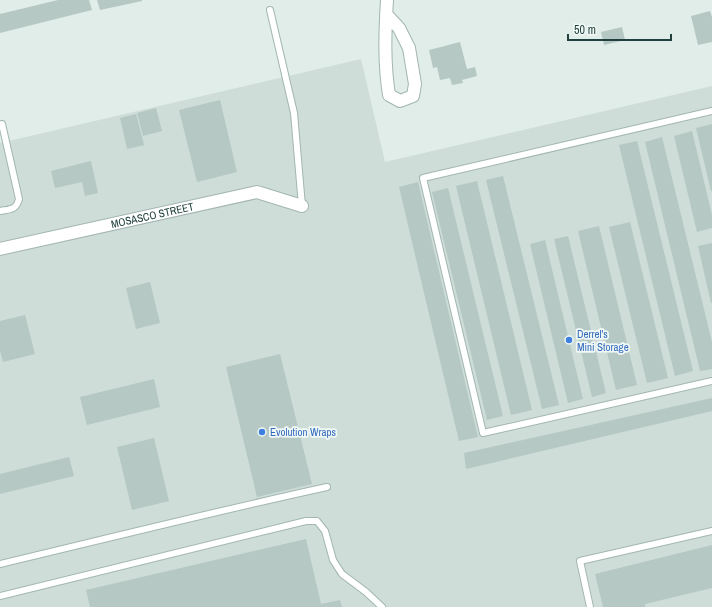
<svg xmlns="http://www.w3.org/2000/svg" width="712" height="607" viewBox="0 0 712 607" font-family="'Archivo Narrow',sans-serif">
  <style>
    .built { fill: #ceddd8 }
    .building { fill: #b5c8c3 }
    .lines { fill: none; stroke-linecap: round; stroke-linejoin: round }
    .service-casing { stroke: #a2b6b2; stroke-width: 8 }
    .minor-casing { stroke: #a2b6b2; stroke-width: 14 }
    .service { stroke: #fff; stroke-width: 6 }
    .minor { stroke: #fff; stroke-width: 12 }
    .shop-dot { fill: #3f7fe0; stroke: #f1f9f6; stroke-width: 1.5 }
    .labels { text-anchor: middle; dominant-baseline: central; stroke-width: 3.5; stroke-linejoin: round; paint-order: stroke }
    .street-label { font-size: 11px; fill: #1f403c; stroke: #f1f9f6 }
    .shop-label { font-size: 11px; fill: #366cbe; stroke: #f1f9f6; text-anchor: start }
  </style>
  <rect width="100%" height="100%" fill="#e0ede9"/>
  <path class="built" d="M361 59 385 162 712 86V607H0V143Z"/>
  <g class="building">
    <path d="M58 0H89L92 10 0 33V14Z"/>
    <path d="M97 0H142V1L100 10Z"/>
    <path d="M710 11 712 17V42L698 45 691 16Z"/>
    <path d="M622 27 625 40 604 45 601 32Z"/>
    <path d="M460 42 467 69 475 67 477 76 462 80 463 83 452 85 450 78 440 80 437 67 433 68 429 50Z"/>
    <path d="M220 100 237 172 197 182 179 110Z"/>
    <path d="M156 108 162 131 143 136 137 113Z"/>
    <path d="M136 114 144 145 127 149 120 118Z"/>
    <path d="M712 124V191H711L696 128Z"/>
    <path d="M692 131 712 215V228L697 232 674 136Z"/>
    <path d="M662 137 712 342V369L700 371 645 142Z"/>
    <path d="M637 141 693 371 675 376 619 145Z"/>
    <path d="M91 161 98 193 85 196 82 182 55 188 51 171Z"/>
    <path d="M503 176 559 405 542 409 486 180Z"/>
    <path d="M477 181 532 410 511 415 456 186Z"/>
    <path d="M418 182 478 437 459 441 399 187Z"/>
    <path d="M448 188 503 416 487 420 432 192Z"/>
    <path d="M630 222 668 378 647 383 609 227Z"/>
    <path d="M599 226 637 385 616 390 578 231Z"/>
    <path d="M568 236 606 393 592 397 554 239Z"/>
    <path d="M545 240 583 399 568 403 530 244Z"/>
    <path d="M712 243V303H711L698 246Z"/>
    <path d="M150 282 160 323 136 329 126 288Z"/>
    <path d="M25 315 35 354 3 362 0 351V321Z"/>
    <path d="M280 354 312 484 257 497 226 367Z"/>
    <path d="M154 379 160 407 87 425 80 397Z"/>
    <path d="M712 398V411L466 469 464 453Z"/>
    <path d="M154 438 169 501 132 510 117 447Z"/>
    <path d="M69 457 74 476 0 494V474Z"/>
    <path d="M306 539 321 604 340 600 342 607H90L86 590Z"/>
    <path d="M712 545V588L645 604V607H603L595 574Z"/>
  </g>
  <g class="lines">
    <g class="service-casing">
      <g id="service">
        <path d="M270 10 294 113 302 206"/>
        <path d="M712 111 423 178 483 433 712 381"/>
        <path d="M0 211C11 209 16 210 19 199L2 124"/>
        <path d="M0 564C109 538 217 511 327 487"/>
        <path d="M0 596 306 521H317L325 531 333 560 342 574 366 592 382 607"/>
        <path d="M590 607 580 561 712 531"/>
      </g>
    </g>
    <g class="minor-casing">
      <g id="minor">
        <path d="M386 14 399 28 409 48 415 84 413 96 400 101 389 95C384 63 385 33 387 0"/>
        <path id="s1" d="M0 249 257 192 302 206"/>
      </g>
    </g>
    <use href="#service" class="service"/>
    <use href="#minor" class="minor"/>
  </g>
  <g class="shop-dot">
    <circle cx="569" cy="340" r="4"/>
    <circle cx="262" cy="432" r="4"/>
  </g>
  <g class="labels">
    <g class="street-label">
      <text stroke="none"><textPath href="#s1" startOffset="156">MOSASCO STREET</textPath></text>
    </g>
    <g class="shop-label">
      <text x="577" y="334">Derrel's<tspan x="577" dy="13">Mini Storage</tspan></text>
      <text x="270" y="432">Evolution Wraps</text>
    </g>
  </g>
  <path d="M568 34v6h103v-6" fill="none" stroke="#1f403c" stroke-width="2"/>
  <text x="574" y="34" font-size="12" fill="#1f403c" stroke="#f1f9f6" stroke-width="3" paint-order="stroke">50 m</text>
</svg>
